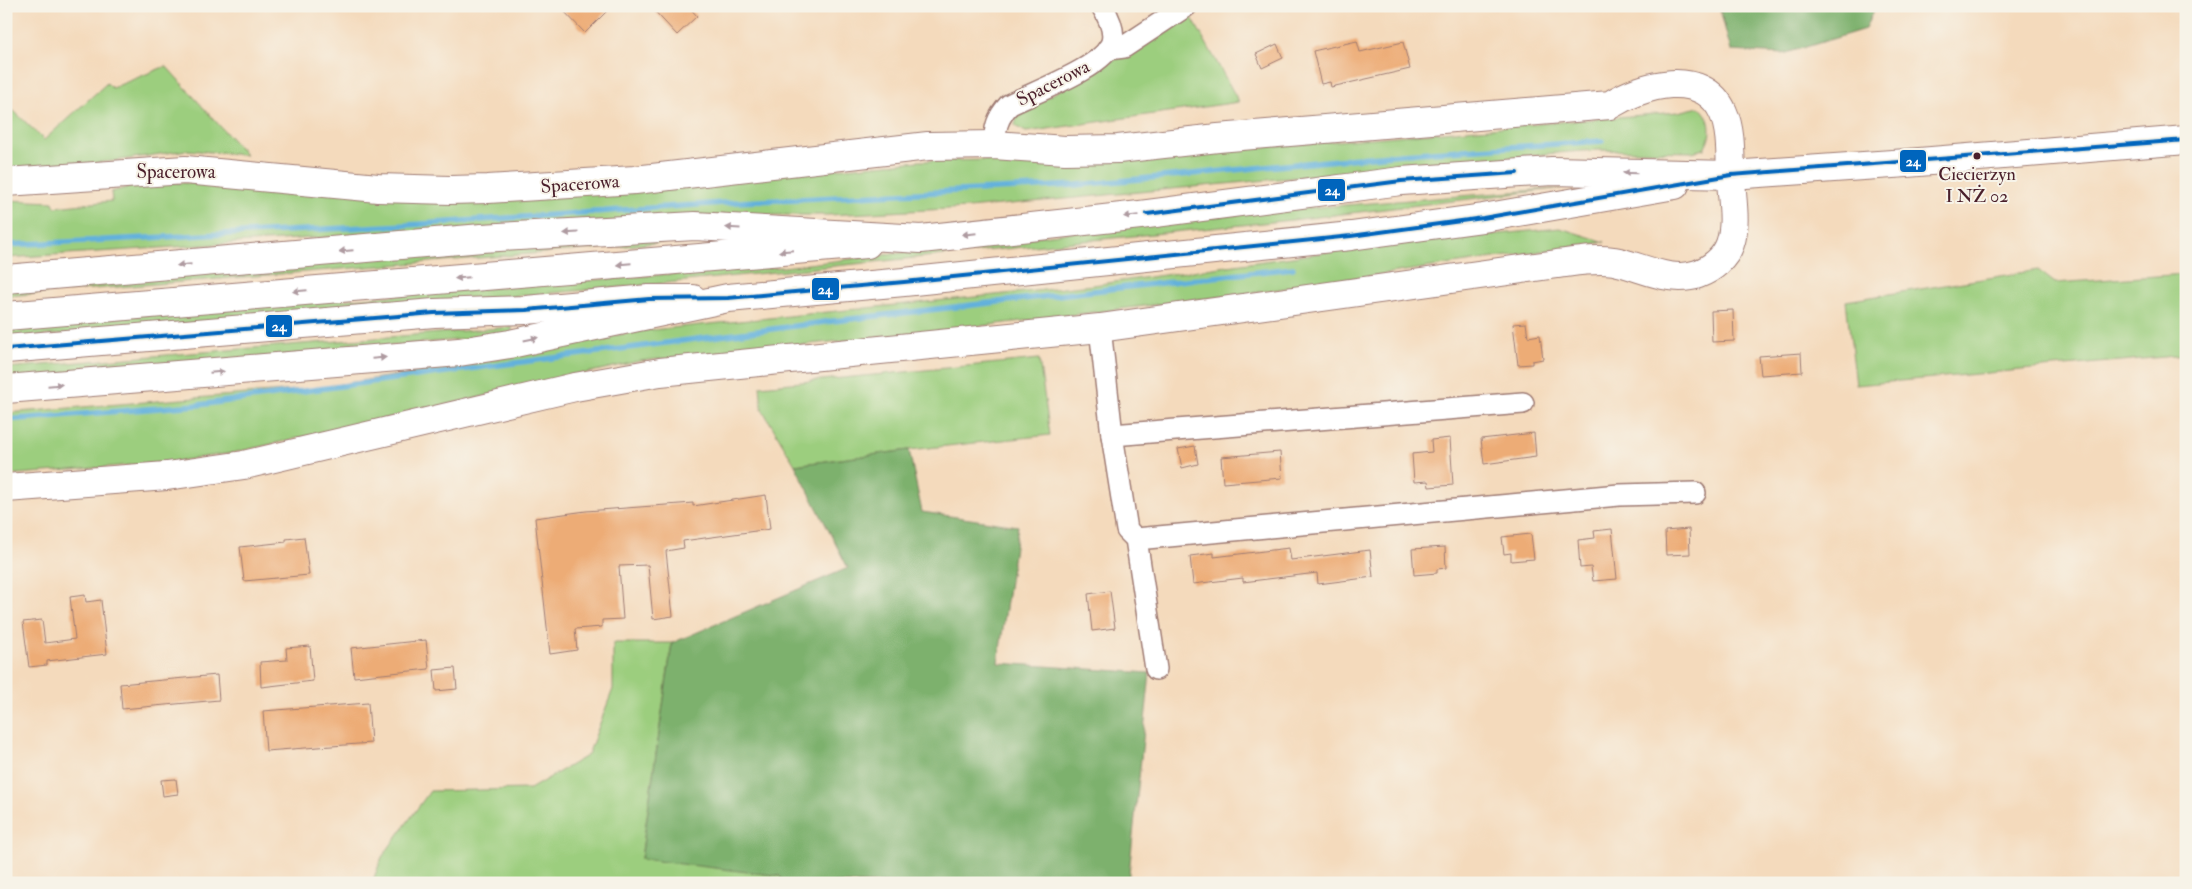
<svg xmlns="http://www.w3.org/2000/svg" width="2192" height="889" viewBox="0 0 2192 889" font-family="'IM FELL Double Pica',serif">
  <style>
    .green { fill: #9cce7e; stroke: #737654 }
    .forest { fill: #7db16d; stroke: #64684c }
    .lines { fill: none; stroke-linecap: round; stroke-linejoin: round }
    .stream { stroke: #62b1dc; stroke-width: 5.5 }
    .building { fill: #edac76 }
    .street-casing { stroke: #9f7c74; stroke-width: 24 }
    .secondary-casing { stroke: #9f7c74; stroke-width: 30 }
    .highway-casing { stroke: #9f7c74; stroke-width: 30 }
    .street { stroke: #fff; stroke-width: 21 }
    .secondary { stroke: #fff; stroke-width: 28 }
    .highway { stroke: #fff; stroke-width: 28 }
    .bus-1-casing { stroke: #f7f3e8; stroke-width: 8 }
    .bus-1 { stroke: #0065bd; stroke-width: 4 }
    .oneway { fill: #ae9aa0 }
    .bus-dot { fill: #4a1f2b; stroke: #f7f3e8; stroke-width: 2 }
    .labels { text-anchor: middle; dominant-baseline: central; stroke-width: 4; stroke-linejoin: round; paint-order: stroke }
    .bus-label { font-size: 18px; fill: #4a1f2b; stroke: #f7f3e8 }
    .street-label { font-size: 19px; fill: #4a1f2b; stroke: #f7f3e8 }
    .line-badge { stroke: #f7f3e8; stroke-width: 2 }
    .badge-label { font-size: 14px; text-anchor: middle; font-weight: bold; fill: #fff }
  </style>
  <rect width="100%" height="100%" fill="#f7f3e8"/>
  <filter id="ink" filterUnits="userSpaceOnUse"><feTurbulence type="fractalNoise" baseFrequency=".02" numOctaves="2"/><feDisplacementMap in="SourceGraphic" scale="10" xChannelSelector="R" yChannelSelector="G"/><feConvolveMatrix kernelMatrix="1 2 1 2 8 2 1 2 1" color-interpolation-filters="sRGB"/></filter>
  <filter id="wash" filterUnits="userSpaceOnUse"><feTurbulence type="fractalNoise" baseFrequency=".0096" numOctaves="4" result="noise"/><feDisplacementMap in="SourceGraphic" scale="20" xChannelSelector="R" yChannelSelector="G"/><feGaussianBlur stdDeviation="1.12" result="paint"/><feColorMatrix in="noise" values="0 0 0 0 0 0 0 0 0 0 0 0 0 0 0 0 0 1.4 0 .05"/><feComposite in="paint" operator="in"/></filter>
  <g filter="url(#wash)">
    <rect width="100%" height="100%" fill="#f4dabc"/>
    <g class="green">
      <path d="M1191 16 1239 102 1026 132 1015 126 1018 111 1053 94Z"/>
      <path d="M166 66 246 155 187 150 114 161 6 171V119L13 110 44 140 107 83 112 88Z"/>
      <path d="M1699 107C1712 117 1713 135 1704 149L1692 152 1598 150 1556 153 968 208 828 215H730L389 233 6 258V200L53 202 55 207 112 201 111 192 147 182 258 185 814 171 919 161 1137 158 1678 112Z"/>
      <path d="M1562 188 1292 220 646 285 6 339V326L670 274 784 267 1108 228 1283 210Z"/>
      <path d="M1560 228 1605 242 1259 292 940 331 640 361 232 453 171 462 6 475V413L309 389 482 362 557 345 641 331 1093 285 1356 248Z"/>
      <path d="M723 236 616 247 6 296V287L475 248Z"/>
      <path d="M2038 270 2055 283 2186 274V355L1856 385 1846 301Z"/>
      <path d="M512 327V335L6 380V368Z"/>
      <path d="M1039 359 1050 435 909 450 795 465 762 409 760 386Z"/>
      <path d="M613 643H672L641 858 781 876 783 883H372L382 857 430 791 530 789 588 755 613 689Z"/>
    </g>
    <g class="forest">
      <path d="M1719 6H1873L1874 9 1865 29 1783 54 1731 51Z"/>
      <path d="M909 450 922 512 1018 526 998 663 1150 673 1128 883H783L780 876 641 859 672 643 848 568 795 465Z"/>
    </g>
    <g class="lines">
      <g class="stream">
        <path d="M6 245 407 225 738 202 1077 185 1401 154 1602 141"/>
        <path d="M6 420 198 405 825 322 1293 268"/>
      </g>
    </g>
    <g id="blocks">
      <g class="building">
        <path d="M559 6H612L585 33Z"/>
        <path d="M650 6H688L697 16 677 35Z"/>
        <path d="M1357 41 1360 52 1403 42 1410 69 1331 87 1330 82 1321 84 1313 51Z"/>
        <path d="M1277 44 1283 58 1262 68 1256 54Z"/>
        <path d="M1733 310 1734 341 1712 342 1711 311Z"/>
        <path d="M1526 323 1528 337 1540 335 1543 359 1532 361V364L1518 365 1513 324Z"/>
        <path d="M1801 353 1802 372 1761 375 1759 356Z"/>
        <path d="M1534 433 1536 457 1484 464 1481 439Z"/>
        <path d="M1450 438 1453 485 1429 487 1428 481 1414 482 1412 454 1432 452 1431 440Z"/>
        <path d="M1195 446 1198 464 1182 468 1178 449Z"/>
        <path d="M1280 452 1282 478 1223 483 1221 457Z"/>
        <path d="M766 495 770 529 683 541 684 548 666 551 673 616 653 619 648 565 619 566 623 619 602 620V627L575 629 577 650 550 654 535 518 586 511 693 503V506Z"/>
        <path d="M1612 529 1617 579 1593 581 1591 567 1580 568 1578 540 1595 538 1594 531Z"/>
        <path d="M1689 529 1690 554 1666 555 1665 531Z"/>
        <path d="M1531 534 1534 559 1511 561V553L1504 554 1502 537Z"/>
        <path d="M304 537 309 575 244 581 240 547 286 542V539Z"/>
        <path d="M1445 547 1446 568 1437 569V573L1414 575 1412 549Z"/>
        <path d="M1289 548 1291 560 1370 550 1373 577 1318 584 1317 573 1243 582V578L1193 584 1190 556 1214 553V557Z"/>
        <path d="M1110 591 1115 628 1092 631 1088 594Z"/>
        <path d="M85 595 86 602 101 600 107 654 47 661V665L29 667 23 622 42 620 45 643 75 639 70 597Z"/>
        <path d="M426 640 429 669 354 677 351 648Z"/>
        <path d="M310 646 313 681 261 687 260 662 287 660 286 648Z"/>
        <path d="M455 668 457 689 436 691 434 670Z"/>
        <path d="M217 675 219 700 122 709 120 684Z"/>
        <path d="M368 703 371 743 266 751 263 711Z"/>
        <path d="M176 779 178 794 163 796 161 780Z"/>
      </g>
    </g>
  </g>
  <g filter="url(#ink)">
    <use href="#blocks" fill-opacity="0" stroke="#9f7c74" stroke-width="1"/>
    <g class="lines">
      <g class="street-casing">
        <g id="street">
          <path d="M1108 49 1124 47 1186 6"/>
          <path d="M994 145C995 128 997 118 1009 105 1032 93 1105 67 1112 42 1115 31 1108 16 1102 6"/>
          <path d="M1100 328 1112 435 1127 530 1136 539 1156 669"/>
          <path d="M1112 435 1523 403"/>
          <path d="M1136 539 1619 495 1695 493"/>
        </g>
      </g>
      <g class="secondary-casing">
        <g id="secondary">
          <path d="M6 182 185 170 378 188 450 190 488 189 635 180 928 146 994 145 1065 150 1118 149 1218 138 1610 105C1641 85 1703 67 1723 112 1732 132 1730 159 1731 180 1732 200 1737 224 1730 244 1725 258 1712 269 1698 274 1670 284 1641 266 1614 261 1595 258 1575 262 1557 264L1100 328 660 372 575 387 244 465 167 476 6 488"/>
          <path d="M6 316 867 244"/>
          <path d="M6 349 434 313 526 310 649 299H693"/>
        </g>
      </g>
      <g class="highway-casing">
        <g id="highway">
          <path d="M6 279 482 238 695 226 921 239 1140 215 1401 181 1552 171 1731 175 1907 163 2186 140"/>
          <path d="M6 389 459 352 510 344 728 298 904 282 1351 236 1483 218 1675 185"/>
        </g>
      </g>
      <use href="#street" class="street"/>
      <use href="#secondary" class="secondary"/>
      <use href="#highway" class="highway"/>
      <g class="bus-1-casing">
        <g id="bus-1">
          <path d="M1147 214 1401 181 1517 173"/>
          <path d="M6 349 434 313 526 310 649 299 728 298 904 282 1351 236 1483 218 1731 175 2186 140"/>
        </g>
      </g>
      <use href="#bus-1" class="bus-1"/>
    </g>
    <defs><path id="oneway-solid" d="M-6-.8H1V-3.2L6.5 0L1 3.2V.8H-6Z" transform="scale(1.25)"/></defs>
    <g class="oneway">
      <use href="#oneway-solid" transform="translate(1630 173) rotate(-179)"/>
      <use href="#oneway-solid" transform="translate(1131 216) rotate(174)"/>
      <use href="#oneway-solid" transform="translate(733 228) rotate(-177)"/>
      <use href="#oneway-solid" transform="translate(571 233) rotate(177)"/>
      <use href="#oneway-solid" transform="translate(969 234) rotate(174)"/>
      <use href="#oneway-solid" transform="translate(346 251) rotate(175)"/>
      <use href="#oneway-solid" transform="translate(786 251) rotate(175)"/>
      <use href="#oneway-solid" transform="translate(624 264) rotate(175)"/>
      <use href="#oneway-solid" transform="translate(184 265) rotate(175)"/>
      <use href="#oneway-solid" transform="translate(462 278) rotate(175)"/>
      <use href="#oneway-solid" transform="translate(300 291) rotate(175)"/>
      <use href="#oneway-solid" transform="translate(531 339) rotate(-12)"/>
      <use href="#oneway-solid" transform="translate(379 358) rotate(-5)"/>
      <use href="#oneway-solid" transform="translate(217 372) rotate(-5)"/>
      <use href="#oneway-solid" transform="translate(55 385) rotate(-5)"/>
    </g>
  </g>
  <circle class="bus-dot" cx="1977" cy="156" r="4.5"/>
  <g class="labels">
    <g class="bus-label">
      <text x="1977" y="174">Ciecierzyn<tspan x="1977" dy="22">I NŻ 02</tspan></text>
    </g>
    <g class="street-label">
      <text transform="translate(1053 83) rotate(-27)">Spacerowa</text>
      <text x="176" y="172">Spacerowa</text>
      <text transform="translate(580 184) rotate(-4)">Spacerowa</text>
    </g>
  </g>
  <g class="line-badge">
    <rect x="1899" y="149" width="28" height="24" rx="5" fill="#0065bd"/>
    <rect x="1317" y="178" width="29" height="24" rx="5" fill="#0065bd"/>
    <rect x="811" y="277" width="29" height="24" rx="5" fill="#0065bd"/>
    <rect x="265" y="314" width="28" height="24" rx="5" fill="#0065bd"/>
  </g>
  <g class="badge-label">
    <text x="1913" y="166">24</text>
    <text x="1332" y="195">24</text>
    <text x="825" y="294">24</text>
    <text x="279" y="331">24</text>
  </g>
  <rect width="2192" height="889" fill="none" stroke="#f7f3e8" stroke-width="25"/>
</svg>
